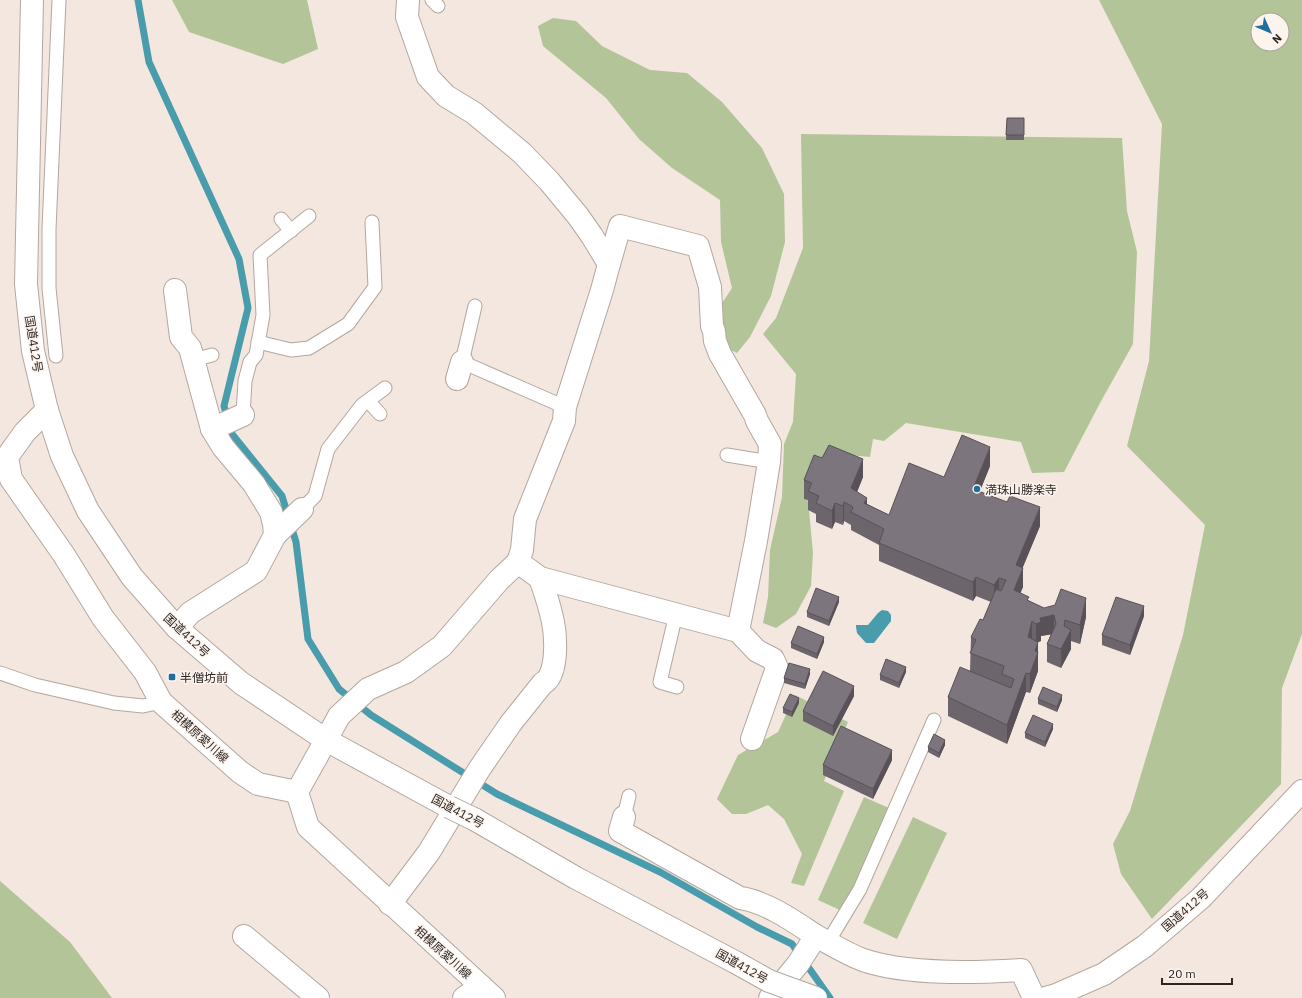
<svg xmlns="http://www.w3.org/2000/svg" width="1302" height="998" viewBox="0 0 1302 998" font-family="'IBM Plex Sans','Noto Sans JP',sans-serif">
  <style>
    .green { fill: #b3c499; fill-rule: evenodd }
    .water { fill: #499cac }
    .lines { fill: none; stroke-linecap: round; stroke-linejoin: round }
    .stream { stroke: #499cac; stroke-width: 7 }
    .service-casing { stroke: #b2a7a0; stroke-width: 15 }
    .minor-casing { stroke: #b2a7a0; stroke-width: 24 }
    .primary-casing { stroke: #b2a7a0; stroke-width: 24 }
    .trunk-casing { stroke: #b2a7a0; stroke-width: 24 }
    .service { stroke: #fff; stroke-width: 13 }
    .minor { stroke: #fff; stroke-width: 22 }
    .primary { stroke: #fff; stroke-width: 22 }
    .trunk { stroke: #fff; stroke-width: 22 }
    .trunk-bridge-casing { stroke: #b2a7a0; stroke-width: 24; stroke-linecap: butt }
    .trunk-bridge { stroke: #fff; stroke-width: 22 }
    .wall { fill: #6c656c }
    .shaded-wall { fill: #585258 }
    .building { fill: #7d757d; stroke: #585258 }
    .poi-dot { fill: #206d9f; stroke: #fef4ee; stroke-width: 1.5 }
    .labels { text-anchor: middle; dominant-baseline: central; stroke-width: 3; stroke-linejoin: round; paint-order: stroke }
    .street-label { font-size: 12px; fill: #2c2725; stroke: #fef4ee }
    .poi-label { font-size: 12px; fill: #2c2725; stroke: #fef4ee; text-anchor: start }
  </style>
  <rect width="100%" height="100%" fill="#f3e7df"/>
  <g class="green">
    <path d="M172 0H307L318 49 283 64 189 32Z"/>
    <path d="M1099 0H1302V634L1282 688 1281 784 1152 919 1121 874 1113 844 1130 811 1183 635 1205 525 1127 446 1149 361 1162 124ZM1258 20H1282V44H1258Z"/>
    <path d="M553 18 576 21 602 46 650 70 687 73 722 102 762 148 784 194 785 242 771 296 750 337 737 353 719 344 713 317 732 288 721 242 720 200 672 168 639 139 606 98 543 46 538 26Z"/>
    <path d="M801 134 1122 138 1127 211 1137 252 1133 344 1100 403 1064 472 1032 473 1021 442 906 423 884 441 873 439 870 457 838 454 809 510 813 553 811 586 796 614 776 628 763 623 768 597 770 550 782 497 784 444 793 422 796 374 763 334 776 318 803 248Z"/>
    <path d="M795 695 848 722 824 781 844 791 804 886 791 883 802 854 784 819 768 805 746 814H732L717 799 738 755 778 732Z"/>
    <path d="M864 797 898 812 851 915 818 900Z"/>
    <path d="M913 817 947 833 897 939 863 923Z"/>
    <path d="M0 881 70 942 112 998H0Z"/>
  </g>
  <path class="water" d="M882 610 888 611 891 615V621L874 643H866L857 633 856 627V625H868L878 613Z"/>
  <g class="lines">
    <path class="stream" d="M138 0 149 62 239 259 248 308 224 406 232 434 282 496 296 542 308 639 339 689 371 715 497 794 660 872 757 927 792 944 830 998"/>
    <g class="service-casing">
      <g id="service">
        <path d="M432 0 438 6"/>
        <path d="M281 219 291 231"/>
        <path d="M475 306 462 362 565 407"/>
        <path d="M258 342 291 350 309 348 348 324 375 287 372 222"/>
        <path d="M56 356 49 288V229L59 0"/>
        <path d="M193 360 212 355"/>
        <path d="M368 401 380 414"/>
        <path d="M243 415 245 381 250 362 256 355 263 315 260 255 309 216"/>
        <path d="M727 455 769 462"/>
        <path d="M302 509 315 496 328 449 362 405 385 388"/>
        <path d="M676 614 660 682 677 687"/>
        <path d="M0 673 35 685 114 703 143 706 161 702"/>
        <path d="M624 817 629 796"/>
        <path d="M828 942 860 889 934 720"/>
      </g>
    </g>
    <g class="minor-casing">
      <g id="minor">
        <path d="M408 0 407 17 428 77 446 96 474 113 522 153 549 181 578 216 592 236 609 264 602 290 565 407 564 421 525 519 522 550 518 562"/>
        <path d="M609 264 620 226 698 246 710 287 712 326 714 331 715 341 720 354 755 415 757 421 770 444 769 462 756 541 738 631"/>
        <path d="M175 290 181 337 190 348 212 429 223 447 254 484 271 512 274 524 275 535 256 571 190 613 177 628"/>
        <path d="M457 379 462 362"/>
        <path d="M212 429 243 415"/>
        <path d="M275 535 302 509"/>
        <path d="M326 740 339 716 368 689 406 672 442 646 499 580 518 562 540 578 738 631 757 651 773 659 777 668 752 739"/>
        <path d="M624 817 620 831 740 898C765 901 795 922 816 936"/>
        <path d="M390 904 429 852 480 768 511 723 543 683C558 676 556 637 553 622 550 607 545 592 540 578"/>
        <path d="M244 936 318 998"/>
        <path d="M464 998 481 986"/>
        <path d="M770 998 798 964 816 936C831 944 847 954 863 960 908 975 973 973 1021 970L1034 998"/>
      </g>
    </g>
    <g class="primary-casing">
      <g id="primary">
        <path d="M47 410 25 432 7 457 11 479 64 555 103 618 145 672 161 702 240 772 258 784 297 792"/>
        <path d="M297 792 308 827 494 998"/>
        <path d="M297 792 326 740"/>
      </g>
    </g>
    <g class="trunk-casing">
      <g id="trunk">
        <path d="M32 0 26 284 33 351 47 410 62 456 88 511 132 577 177 628 241 683 326 740 449 807"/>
        <path d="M474 819 576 878 735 962"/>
        <path d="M1045 998 1056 995 1104 974 1145 946 1201 898 1302 791"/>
      </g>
    </g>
    <use href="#service" class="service"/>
    <use href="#minor" class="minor"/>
    <use href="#primary" class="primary"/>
    <use href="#trunk" class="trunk"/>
    <g class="trunk-bridge-casing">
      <g id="trunk-bridge">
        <path d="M449 807 474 819"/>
        <path d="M735 962 769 981 816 998"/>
      </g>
    </g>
    <use href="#trunk-bridge" class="trunk-bridge"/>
  </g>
  <g class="wall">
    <path d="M1007 118H1024V140H1006Z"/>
    <path d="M990 466 980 491 1040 526 1022 568 1023 587 1020 593 1029 601 1044 608 1086 617 1080 644 1071 641V649L1061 668 1047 662V644L1051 634 1041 636V641L1038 642V671L1030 693 1026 692 1007 744 948 716V697L970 671 971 637 983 620 991 602 976 596 973 601 879 561V545L851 530V525L844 521 843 525 835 522 832 529 816 522V514L808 510V500L804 499V480L863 477 857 492 867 504 889 515 944 477Z"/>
    <path d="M839 602 829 626 807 617V612Z"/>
    <path d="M1144 616 1130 655 1102 645V635Z"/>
    <path d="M824 642 817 659 791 648V643Z"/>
    <path d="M906 672 899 688 880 680V675Z"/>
    <path d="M810 674 805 689 784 683V678Z"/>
    <path d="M854 696 833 736 803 721V711Z"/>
    <path d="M1038 699 1062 700 1057 712 1038 704Z"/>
    <path d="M799 703 792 717 783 713V708Z"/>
    <path d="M1053 729 1045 747 1025 738V733Z"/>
    <path d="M945 745 939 758 928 752V747Z"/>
    <path d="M892 760 873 799 823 775V765Z"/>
  </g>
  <g class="shaded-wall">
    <path d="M990 447V466L973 508V489Z"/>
    <path d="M863 459V477L851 507V488Z"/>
    <path d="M867 498V517L864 503Z"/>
    <path d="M844 502V521L843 525V506Z"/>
    <path d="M835 503V522L832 529V511Z"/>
    <path d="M1040 507V526L1016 584V565Z"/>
    <path d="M1023 568V587L1014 609V590Z"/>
    <path d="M976 577V596L973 601V582Z"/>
    <path d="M999 578V597L994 604V585Z"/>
    <path d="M839 597V602L829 626V621Z"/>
    <path d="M1086 598V617L1080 644V625Z"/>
    <path d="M1144 606V616L1130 655V645Z"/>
    <path d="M1054 615V634L1041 636V641L1038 642V671L1030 693V674L1036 643V624L1040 618Z"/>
    <path d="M1065 620V639L1071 630V649L1061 668V649Z"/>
    <path d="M1032 621V640L1028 637Z"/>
    <path d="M824 637V642L817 659V654Z"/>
    <path d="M906 667V672L899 688V683Z"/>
    <path d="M810 669V674L805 689V684Z"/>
    <path d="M1026 673V692L1007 744V725Z"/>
    <path d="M854 686V696L833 736V726Z"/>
    <path d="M1062 695V700L1057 712V707Z"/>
    <path d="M799 698V703L792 717V712Z"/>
    <path d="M1053 724V729L1045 747V742Z"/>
    <path d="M945 740V745L939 758V753Z"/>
    <path d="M892 750V760L873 799V789Z"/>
  </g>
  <g class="building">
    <path d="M1007 118H1024V135H1006Z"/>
    <path d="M962 435 990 447 973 489 1007 502 1010 496 1040 507 1016 565 1023 568 1014 590 1029 597 1027 600 1044 608 1055 605 1061 589 1086 598 1080 625 1065 620 1064 626 1071 630 1061 649 1047 644 1056 624 1054 615 1040 618 1041 622 1036 624 1032 621 1028 637 1038 642 1035 651 1038 652 1030 674 1026 673 1007 725 948 697 960 667 1011 688 1014 679 1002 674 1004 666 970 653 976 640 971 637 980 619 983 620 996 589 1001 591 1006 580 999 578 994 585 976 577 973 582 879 543 884 529 851 512 853 507 844 502 843 506 835 503 832 511 816 503 819 496 808 491 812 483 804 480 814 455 822 458 829 445 863 459 851 488 867 498 864 503 889 515 909 463 944 477Z"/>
    <path d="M816 588 839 597 829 621 807 612Z"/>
    <path d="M1116 597 1144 606 1130 645 1102 635Z"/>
    <path d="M798 626 824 637 817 654 791 643Z"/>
    <path d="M886 659 906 667 899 683 880 675Z"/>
    <path d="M789 663 810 669 805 684 784 678Z"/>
    <path d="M823 671 854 686 833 726 803 711Z"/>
    <path d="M1043 687 1062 695 1057 707 1038 699Z"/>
    <path d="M790 694 799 698 792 712 783 708Z"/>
    <path d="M1033 715 1053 724 1045 742 1025 733Z"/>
    <path d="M841 726 892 750 873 789 823 765Z"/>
    <path d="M934 734 945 740 939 753 928 747Z"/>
  </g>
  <g class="poi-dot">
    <circle cx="977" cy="489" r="4"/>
    <rect x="168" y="673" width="8" height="8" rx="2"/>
  </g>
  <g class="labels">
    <g class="street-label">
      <text transform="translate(34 344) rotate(81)">国道412号</text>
      <text transform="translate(187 635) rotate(43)">国道412号</text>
      <text transform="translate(200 736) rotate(42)">相模原愛川線</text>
      <text transform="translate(458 811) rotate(28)">国道412号</text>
      <text transform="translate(1185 910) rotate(-41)">国道412号</text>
      <text transform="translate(443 952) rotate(42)">相模原愛川線</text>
      <text transform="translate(742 966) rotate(29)">国道412号</text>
    </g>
    <g class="poi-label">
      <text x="985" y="489">満珠山勝楽寺</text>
      <text x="180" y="677">半僧坊前</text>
    </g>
  </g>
  <g transform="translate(1270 32) rotate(134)"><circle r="19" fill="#fef4ee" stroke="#aaa29e"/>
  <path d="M0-3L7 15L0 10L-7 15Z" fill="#206d9f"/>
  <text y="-6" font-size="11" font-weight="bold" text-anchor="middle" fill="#2c2725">N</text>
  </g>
  <path d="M1162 978v6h70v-6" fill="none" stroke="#2c2725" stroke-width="2"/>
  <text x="1168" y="978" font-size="12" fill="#2c2725" stroke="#fef4ee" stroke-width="3" paint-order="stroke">20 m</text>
</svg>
